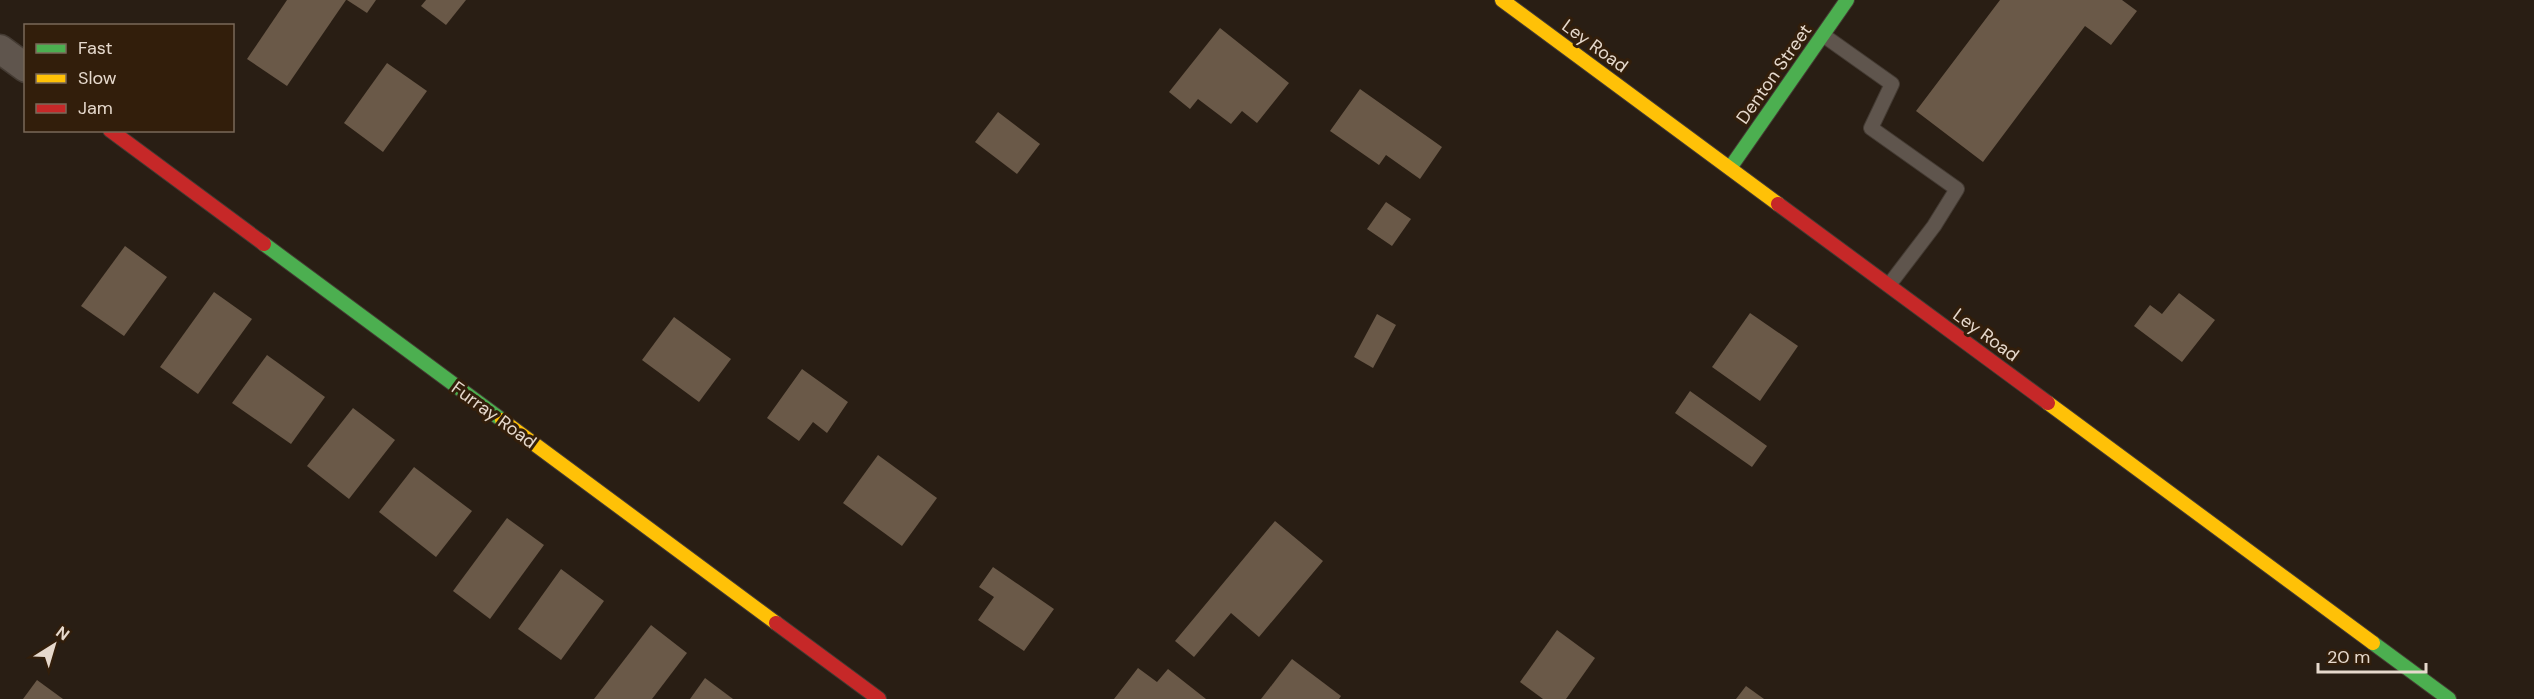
<svg xmlns="http://www.w3.org/2000/svg" width="2534" height="699" viewBox="0 0 2534 699" font-family="'DM Sans',sans-serif">
  <style>
    .building { fill: #6a5948 }
    .lines { fill: none; stroke-linecap: round; stroke-linejoin: round }
    .lane-casing { stroke: #443b33; stroke-width: 16 }
    .street-casing { stroke: #443b33; stroke-width: 31 }
    .fast-casing { stroke: #443b33; stroke-width: 16 }
    .slow-casing { stroke: #443b33; stroke-width: 16 }
    .jam-casing { stroke: #443b33; stroke-width: 16 }
    .lane { stroke: #5f554d; stroke-width: 14 }
    .street { stroke: #5f554d; stroke-width: 28 }
    .fast { stroke: #4caf50; stroke-width: 14 }
    .slow { stroke: #ffc107; stroke-width: 14 }
    .jam { stroke: #c62828; stroke-width: 14 }
    .labels { text-anchor: middle; dominant-baseline: central; stroke-width: 6; stroke-linejoin: round; paint-order: stroke }
    .street-label { font-size: 18px; fill: #e6d9cd; stroke: #321e0b }
  </style>
  <rect width="100%" height="100%" fill="#291e14"/>
  <g class="building">
    <path d="M287 0H346L287 86 247 59Z"/>
    <path d="M347 0H376L367 13Z"/>
    <path d="M426 0H466L446 25 421 6Z"/>
    <path d="M2000 0H2122L2137 11 2111 45 2085 26 1983 162 1916 111Z"/>
    <path d="M1220 28 1289 83 1257 123 1242 111 1231 124 1198 99 1190 109 1169 92Z"/>
    <path d="M387 63 427 91 383 152 344 123Z"/>
    <path d="M1360 89 1442 147 1420 179 1386 155 1379 165 1330 131Z"/>
    <path d="M998 112 1040 144 1017 174 975 142Z"/>
    <path d="M1386 202 1411 219 1392 246 1367 229Z"/>
    <path d="M125 246 167 277 124 336 81 306Z"/>
    <path d="M214 292 252 319 198 394 160 367Z"/>
    <path d="M2179 293 2215 320 2182 362 2134 326 2150 305 2162 314Z"/>
    <path d="M1750 313 1798 346 1760 401 1712 367Z"/>
    <path d="M1377 314 1396 325 1373 368 1354 357Z"/>
    <path d="M674 317 731 359 699 402 642 360Z"/>
    <path d="M267 355 325 397 291 444 232 403Z"/>
    <path d="M802 369 848 402 827 433 813 422 799 441 767 418Z"/>
    <path d="M1690 391 1767 446 1752 467 1675 413Z"/>
    <path d="M353 408 395 440 349 499 307 466Z"/>
    <path d="M878 455 937 498 902 546 843 503Z"/>
    <path d="M414 467 472 511 436 557 379 512Z"/>
    <path d="M507 518 544 545 490 619 453 591Z"/>
    <path d="M1275 521 1323 561 1259 637 1231 613 1194 657 1175 641Z"/>
    <path d="M993 567 1054 609 1024 651 978 620 994 597 979 587Z"/>
    <path d="M561 569 604 601 561 660 518 629Z"/>
    <path d="M651 625 687 653 652 699H594Z"/>
    <path d="M1557 630 1595 658 1566 699H1543L1520 682Z"/>
    <path d="M1292 659 1341 696 1339 699H1261Z"/>
    <path d="M1138 668 1157 682 1168 669 1206 699H1114Z"/>
    <path d="M705 678 733 699H690Z"/>
    <path d="M37 680 63 699H23Z"/>
    <path d="M1746 686 1764 699H1736Z"/>
  </g>
  <g class="lines">
    <g class="lane-casing">
      <path id="lane" d="M1823 35 1892 84 1871 128 1957 189 1934 226 1889 285"/>
    </g>
    <g class="street-casing">
      <path id="street" d="M0 49 26 68"/>
    </g>
    <g class="fast-casing">
      <g id="fast">
        <path d="M1730 168 1847 0"/>
        <path d="M264 244 502 420"/>
        <path d="M2373 643 2449 699"/>
      </g>
    </g>
    <g class="slow-casing">
      <g id="slow">
        <path d="M1502 0 1778 204"/>
        <path d="M2048 403 2373 643"/>
        <path d="M502 420 776 623"/>
      </g>
    </g>
    <g class="jam-casing">
      <g id="jam">
        <path d="M110 130 264 244"/>
        <path d="M1778 204 2048 403"/>
        <path d="M776 623 879 699"/>
      </g>
    </g>
    <use href="#lane" class="lane"/>
    <use href="#street" class="street"/>
    <use href="#fast" class="fast"/>
    <use href="#slow" class="slow"/>
    <use href="#jam" class="jam"/>
  </g>
  <g class="labels">
    <g class="street-label">
      <text transform="translate(1595 46) rotate(36)">Ley Road</text>
      <text transform="translate(1774 74) rotate(-55)">Denton Street</text>
      <text transform="translate(1986 335) rotate(36)">Ley Road</text>
      <text transform="translate(494 415) rotate(36)">Furray Road</text>
    </g>
  </g>
  <rect x="24" y="24" width="210" height="108" fill="#321e0b" stroke="#7a6959" stroke-width="1.5"/>
  <rect x="36" y="44" width="30" height="9" fill="#4caf50" stroke="#7a6959" stroke-width="1.5"/>
  <text x="78" y="54" font-size="18" fill="#e6d9cd">Fast</text>
  <rect x="36" y="74" width="30" height="9" fill="#ffc107" stroke="#7a6959" stroke-width="1.5"/>
  <text x="78" y="84" font-size="18" fill="#e6d9cd">Slow</text>
  <rect x="36" y="104" width="30" height="9" fill="#c62828" stroke="#7a6959" stroke-width="1.5"/>
  <text x="78" y="114" font-size="18" fill="#e6d9cd">Jam</text>
  <g transform="translate(54 645) rotate(37)" stroke="#321e0b" stroke-width="4.5" paint-order="stroke">
  <path d="M0-4.5L10 22L0 15L-10 22Z" fill="#e6d9cd"/>
  <text y="-9" font-size="16" font-weight="bold" text-anchor="middle" fill="#e6d9cd">N</text>
  </g>
  <path d="M2318 663v9h108v-9" fill="none" stroke="#e6d9cd" stroke-width="3"/>
  <text x="2327" y="663" font-size="18" fill="#e6d9cd" stroke="#321e0b" stroke-width="4.5" paint-order="stroke">20 m</text>
</svg>
